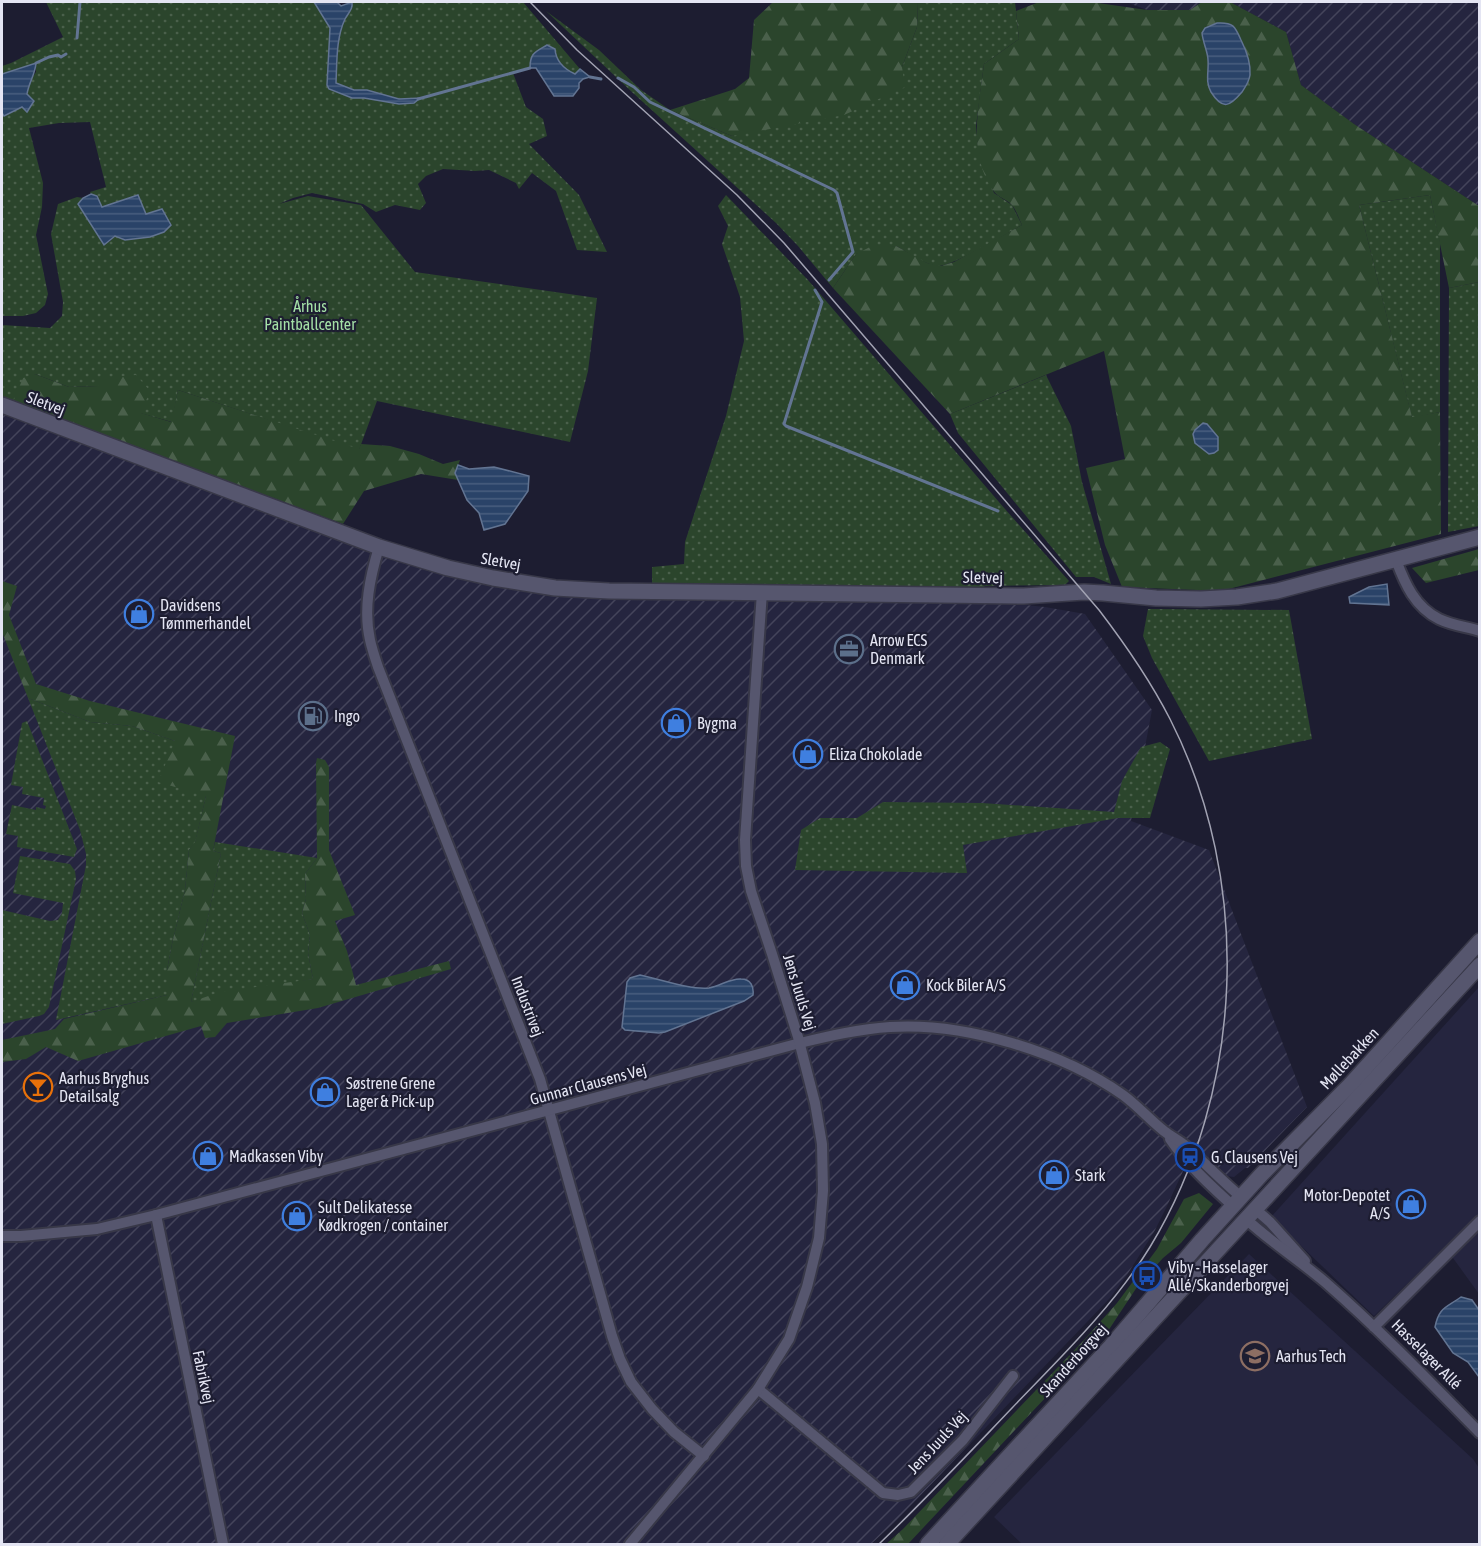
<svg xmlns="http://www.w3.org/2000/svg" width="1481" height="1546" viewBox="0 0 1481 1546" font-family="'Asap Condensed',sans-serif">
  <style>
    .built { fill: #25253f }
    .industrial { fill: url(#industrial-furrows) }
    .green { fill: url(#green-dots) }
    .forest { fill: url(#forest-firs) }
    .water { fill: url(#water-rules); stroke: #627492; stroke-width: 1.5 }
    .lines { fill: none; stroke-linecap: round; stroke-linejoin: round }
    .stream { stroke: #627492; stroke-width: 3 }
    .street-casing { stroke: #383848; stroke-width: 14 }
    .secondary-casing { stroke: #383848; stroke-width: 18 }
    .street { stroke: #56566e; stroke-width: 10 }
    .secondary { stroke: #56566e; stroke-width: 15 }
    .tram { stroke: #a2a3b3; stroke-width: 1.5 }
    .labels { text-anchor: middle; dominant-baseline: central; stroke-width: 4.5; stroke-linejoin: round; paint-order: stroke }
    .park-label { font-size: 16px; fill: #a4e0a6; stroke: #1d1d31 }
    .street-label { font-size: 16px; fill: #e4e5f3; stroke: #1d1d31 }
    .poi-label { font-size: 16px; fill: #e4e5f3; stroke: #1d1d31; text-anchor: start }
  </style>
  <defs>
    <pattern id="industrial-furrows" width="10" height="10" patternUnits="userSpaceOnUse" patternTransform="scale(1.5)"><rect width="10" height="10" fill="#25253f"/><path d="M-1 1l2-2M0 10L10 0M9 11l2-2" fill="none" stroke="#44445b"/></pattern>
    <pattern id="green-dots" width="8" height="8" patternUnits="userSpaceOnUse" patternTransform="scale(1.5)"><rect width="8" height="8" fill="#2b452c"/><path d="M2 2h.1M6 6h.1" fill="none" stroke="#4a604b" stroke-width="1.8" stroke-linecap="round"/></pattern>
    <pattern id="forest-firs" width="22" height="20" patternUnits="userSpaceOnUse" patternTransform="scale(1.5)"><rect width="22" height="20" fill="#2b452c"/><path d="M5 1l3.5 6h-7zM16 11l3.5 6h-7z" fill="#4a604b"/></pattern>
    <pattern id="water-rules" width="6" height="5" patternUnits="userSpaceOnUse" patternTransform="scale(1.5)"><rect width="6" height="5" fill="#2a4368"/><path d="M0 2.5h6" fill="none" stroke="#495e7e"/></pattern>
  </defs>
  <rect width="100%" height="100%" fill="#1d1d31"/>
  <g class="built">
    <path d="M1479 987V1294L1445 1247 1374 1316 1271 1217Z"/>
    <path d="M1249 1254 1473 1459 1479 1468V1544H1022L994 1517Z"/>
  </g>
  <g class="industrial">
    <path d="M1126 2H1202L1190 10H1147Z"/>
    <path d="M1230 2H1479V206L1354 124 1301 85 1286 32Z"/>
    <path d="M2 413 375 553 492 584 996 602 1045 607 1085 614 1152 710 1131 821 1209 850 1307 1107 1248 1168H1245L1234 1177 1226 1176 1199 1151 1184 1169 1167 1206 1154 1232 1127 1275 1110 1298 894 1523 871 1544H2Z"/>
  </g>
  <g class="green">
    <path d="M46 2H314L330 28 327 85 329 89 352 98H364L399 104 414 103 418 99 449 90 416 98 399 99 367 90H354L336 83C337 62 336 38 345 19 348 12 353 9 352 2H523L580 69 575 74 568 71 556 58 530 59V68L513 73 526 107 543 119 547 136 529 144 579 195 607 252 577 250 556 191 532 173 519 189 516 183 489 170 475 171 443 169 426 176 418 184 426 203 420 210 395 205 376 212 363 204 312 193 293 198 279 204 308 196 361 205 415 272 597 298 588 371 570 442 377 401 359 450 178 390 172 422 140 413 98 386 69 387 35 374 13 402 2 398V325L50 328 62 316 63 302 51 234 58 204 77 197 83 198 78 205 109 242 115 236 146 214 102 207 97 196 91 194 90 192 106 187 90 122 59 123 29 128 43 183 42 207 36 235 48 294 45 305 36 313 23 316H2V113L5 116 22 107 26 111 28 84 36 72V63L2 74V66L11 63 63 37Z"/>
    <path d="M918 2H1015L1019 39 984 64 976 126 978 147 994 193 1012 205 1022 225C1008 233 951 267 938 266 923 264 909 253 896 246L856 254 833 288 798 246 776 223 633 93 546 11 599 50 641 90 670 110 732 136 902 67 917 27Z"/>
    <path d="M726 195 808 280 1005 509 1069 581 1065 585 985 586 982 589 652 584V567L684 564 685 542 726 416 744 341 740 297 722 244 728 226 718 206Z"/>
    <path d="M1430 195 1440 242V412L1412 418 1359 205Z"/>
    <path d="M1479 282V526L1448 532 1449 288Z"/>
    <path d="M1046 375 1071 426 1082 482 1111 584 1094 577H1076L958 433 950 414Z"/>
    <path d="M1148 609 1289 610 1312 739 1209 761 1152 658 1143 636Z"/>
    <path d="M28 698 90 722 132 726 175 741 206 796 195 843 189 850 185 890 172 944 167 970V995L56 1020 86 865V854L80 830Z"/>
    <path d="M27 721 77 849 74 857 17 847 18 836 6 834 12 805 36 810V807L45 809 46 806 43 805 44 798 22 794 23 787 11 785 22 723Z"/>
    <path d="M1160 742 1170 749 1150 818H1118L963 845 967 873 795 870 801 830 820 818H857L883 802 982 803 1114 812 1122 781 1141 747Z"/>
    <path d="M215 842 317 858 305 874 306 899 302 913 310 935 308 953 313 979 191 1002 221 853 213 851Z"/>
    <path d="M20 856 70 864 75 871 76 879 49 1007 44 1014 39 1016 2 1024V906L3 907 2 910 50 921 58 920 62 913 63 903 13 893Z"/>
  </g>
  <g class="forest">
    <path d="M773 2H918L917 27 902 67 905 87 844 115 732 136 670 110 735 89 749 78 754 20Z"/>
    <path d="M1039 2H1091L1147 10H1190L1202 2H1230L1286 32 1301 85 1354 124 1479 206V282L1449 288 1430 195 1359 205 1412 417 1440 412 1441 534 1221 591 1122 587 1105 545 1086 468 1125 459 1104 351 950 414 833 288 856 254 870 247 896 246 927 263 941 266 954 262 1022 225C1019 219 1016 209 1011 204 1006 199 997 197 993 190 967 153 979 105 984 64L1019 39 1016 11Z"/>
    <path d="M35 374 69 387 98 386 102 378 136 375 150 391 141 413 171 422 178 390 359 449 361 444 390 446 419 454 443 464 460 460 455 473 458 480 421 474 364 491 343 524 13 402 23 378Z"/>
    <path d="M1479 549V570L1426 583 1412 568Z"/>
    <path d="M2 581 17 586 9 615 36 684 90 701 235 736 213 851 221 853 191 1002 220 992 313 979 308 953 310 935 302 913 306 899 305 874 317 858 316 763 317 758 325 760 329 767V850L355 915 335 921 347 951 356 985 449 961 451 969 318 1008 227 1023 215 1037 205 1038 201 1026 78 1061 46 1047 26 1059 2 1062V1040L55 1029 64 1019 167 995V970L172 944 185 890 189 850 195 842 206 796 158 782 175 741 132 726 90 722 28 698 2 632Z"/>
    <path d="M1199 1193 1213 1204 1181 1243 1163 1258 1137 1287 1108 1331 908 1544H886L903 1529 1084 1340 1117 1303 1157 1249 1184 1199Z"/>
  </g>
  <g class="water">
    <path d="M314 2H337L341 6 352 2C353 9 349 12 345 19 336 38 337 62 336 83L354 90H367L399 99 420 98 414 103 399 104 364 98H352L329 89 327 85 330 28Z"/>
    <path d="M1217 23C1233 22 1235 26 1241 40 1246 50 1251 63 1250 75 1249 82 1246 86 1242 92 1230 106 1223 111 1211 92 1205 82 1209 71 1208 60 1208 52 1203 43 1202 33L1205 28Z"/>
    <path d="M547 45 555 49C556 62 564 69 575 74L580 69 590 77 583 79 579 83V88L573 96H554L536 68H530C530 53 535 52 547 45Z"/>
    <path d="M36 63C35 75 29 82 27 94L34 101 27 112 22 107 4 116 2 113V74Z"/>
    <path d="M91 194 97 196 102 207 138 195 146 214 162 209 171 225 164 232 150 237 125 240 115 236 104 245 78 204 83 198Z"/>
    <path d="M1203 423 1207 424 1218 437V450L1214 453 1209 454 1195 443 1193 434 1195 430Z"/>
    <path d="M458 465 469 469 494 467 529 476 528 491 505 524 484 530 479 513 467 500 455 473Z"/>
    <path d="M1387 584 1389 605 1350 603 1349 597 1369 587Z"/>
    <path d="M640 975C659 979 690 990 709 988 720 986 731 978 741 979 751 979 754 987 753 995L744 1001 665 1032 659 1033 625 1030 622 1027 627 982 630 978Z"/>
    <path d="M1461 1297 1472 1300 1479 1310V1377L1468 1362 1453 1353 1435 1327C1439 1307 1446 1308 1461 1297Z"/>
  </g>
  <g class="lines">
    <g class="stream">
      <path d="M77 38 80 2"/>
      <path d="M36 63 49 57 58 55 61 57 66 54"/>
      <path d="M590 77 601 79"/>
      <path d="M618 78 634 87 650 102 834 190 837 193 853 252 829 280"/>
      <path d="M418 99 530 68"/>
      <path d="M815 290 822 302 784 424 786 426 998 511"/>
    </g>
    <g class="street-casing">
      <g id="street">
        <path d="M379 547C370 577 363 609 370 640 372 649 375 658 378 667L540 1079 612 1336 620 1359 631 1382 652 1409 674 1432 704 1456"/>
        <path d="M1396 560C1405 584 1415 607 1439 619 1451 625 1467 627 1480 631"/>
        <path d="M1170 1139C1187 1164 1210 1185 1233 1206"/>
        <path d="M1255 1209 1270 1222 1305 1261"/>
        <path d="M156 1215 223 1544"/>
        <path d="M1246 1219C1271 1242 1299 1260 1325 1282 1380 1330 1429 1381 1480 1433"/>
        <path d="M2 1236H21L97 1229 156 1215 800 1043C829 1036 859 1029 890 1027 965 1022 1062 1052 1123 1095 1138 1106 1150 1120 1164 1131 1172 1137 1180 1141 1187 1147 1205 1163 1222 1181 1241 1197"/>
        <path d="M1374 1327 1480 1221"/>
        <path d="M758 1389 883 1493 898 1495 911 1492 963 1440 1013 1376"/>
        <path d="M630 1544 758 1389 789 1339 807 1287 819 1238 823 1191 822 1144 815 1103 798 1037 772 954 751 891 746 866 745 840 762 592"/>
      </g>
    </g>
    <g class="secondary-casing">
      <g id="secondary">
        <path d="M2 405 379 547 448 568 493 578 555 588 609 591 1024 596 1084 592 1103 593 1156 598 1201 599 1237 597 1277 591 1480 537"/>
        <path d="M928 1544 1111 1346 1202 1240 1261 1175 1350 1085 1480 941"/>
        <path d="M947 1544 1480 965"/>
      </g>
    </g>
    <use href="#street" class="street"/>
    <use href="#secondary" class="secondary"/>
    <path class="tram" d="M530 2 577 50 737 195 784 243 1099 610C1125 644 1150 680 1170 719 1253 882 1245 1090 1150 1247 1113 1307 1061 1357 1012 1408 968 1454 925 1500 879 1544"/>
  </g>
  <defs>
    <g id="shop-ring" transform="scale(1.5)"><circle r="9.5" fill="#1d1d31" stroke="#3f7fe0" stroke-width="1.5"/><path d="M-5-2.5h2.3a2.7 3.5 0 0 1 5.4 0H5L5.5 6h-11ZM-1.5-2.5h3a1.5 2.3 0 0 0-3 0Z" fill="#3f7fe0"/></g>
    <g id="office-ring" transform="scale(1.5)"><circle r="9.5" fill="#1d1d31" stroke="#5c6f8a" stroke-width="1.5"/><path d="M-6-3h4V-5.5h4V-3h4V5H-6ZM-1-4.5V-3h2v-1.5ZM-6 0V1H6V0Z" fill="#5c6f8a"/></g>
    <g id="fuel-ring" transform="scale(1.5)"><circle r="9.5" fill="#1d1d31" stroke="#5c6f8a" stroke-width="1.5"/><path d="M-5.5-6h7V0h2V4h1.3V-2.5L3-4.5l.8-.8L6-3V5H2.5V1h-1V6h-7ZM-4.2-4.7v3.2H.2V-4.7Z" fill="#5c6f8a"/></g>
    <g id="bar-ring" transform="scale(1.5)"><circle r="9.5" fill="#1d1d31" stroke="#e8710a" stroke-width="1.5"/><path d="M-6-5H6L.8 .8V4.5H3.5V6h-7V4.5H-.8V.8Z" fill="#e8710a"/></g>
    <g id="station-ring" transform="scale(1.5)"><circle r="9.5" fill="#1d1d31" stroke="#1a4fb4" stroke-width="1.5"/><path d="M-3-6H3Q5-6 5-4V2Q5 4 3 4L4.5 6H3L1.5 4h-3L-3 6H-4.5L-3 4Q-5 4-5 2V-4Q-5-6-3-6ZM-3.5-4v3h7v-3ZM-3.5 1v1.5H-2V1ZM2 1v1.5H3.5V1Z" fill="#1a4fb4"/></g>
    <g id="bus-ring" transform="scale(1.5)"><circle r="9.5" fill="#1d1d31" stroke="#1a4fb4" stroke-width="1.5"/><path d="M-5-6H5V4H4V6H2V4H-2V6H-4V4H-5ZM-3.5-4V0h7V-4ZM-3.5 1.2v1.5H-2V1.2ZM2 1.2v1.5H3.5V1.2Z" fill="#1a4fb4"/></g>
    <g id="university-ring" transform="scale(1.5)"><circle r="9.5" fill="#1d1d31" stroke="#8d6e63" stroke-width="1.5"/><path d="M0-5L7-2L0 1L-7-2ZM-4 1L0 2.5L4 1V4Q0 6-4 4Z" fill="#8d6e63"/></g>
  </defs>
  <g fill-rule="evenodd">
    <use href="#shop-ring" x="139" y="614"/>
    <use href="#office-ring" x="849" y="649"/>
    <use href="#fuel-ring" x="313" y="716"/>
    <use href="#shop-ring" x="676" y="723"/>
    <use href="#shop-ring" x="808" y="754"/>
    <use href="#shop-ring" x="905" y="985"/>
    <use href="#bar-ring" x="38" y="1087"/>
    <use href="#shop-ring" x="325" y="1092"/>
    <use href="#shop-ring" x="208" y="1156"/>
    <use href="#station-ring" x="1190" y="1157"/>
    <use href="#shop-ring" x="1054" y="1175"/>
    <use href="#shop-ring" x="1411" y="1204"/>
    <use href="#shop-ring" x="297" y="1216"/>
    <use href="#bus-ring" x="1147" y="1276"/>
    <use href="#university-ring" x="1255" y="1356"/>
  </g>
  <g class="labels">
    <g class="park-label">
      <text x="310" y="306">Århus<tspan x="310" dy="18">Paintballcenter</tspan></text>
    </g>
    <g class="street-label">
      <text transform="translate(46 403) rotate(21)">Sletvej</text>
      <text transform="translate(501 561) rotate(10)">Sletvej</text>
      <text transform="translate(983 577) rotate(1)">Sletvej</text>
      <text transform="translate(800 992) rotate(73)">Jens Juuls Vej</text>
      <text transform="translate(528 1006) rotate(69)">Industrivej</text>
      <text transform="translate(1349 1058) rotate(-47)">Møllebakken</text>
      <text transform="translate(588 1084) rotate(-15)">Gunnar Clausens Vej</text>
      <text transform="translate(1427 1354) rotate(45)">Hasselager Allé</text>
      <text transform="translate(1073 1360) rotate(-48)">Skanderborgvej</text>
      <text transform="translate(204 1377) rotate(78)">Fabrikvej</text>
      <text transform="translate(937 1442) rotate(-47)">Jens Juuls Vej</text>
    </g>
    <g class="poi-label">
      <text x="160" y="605">Davidsens<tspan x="160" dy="18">Tømmerhandel</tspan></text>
      <text x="870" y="640">Arrow ECS<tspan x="870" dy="18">Denmark</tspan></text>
      <text x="334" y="716">Ingo</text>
      <text x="697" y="723">Bygma</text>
      <text x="829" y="754">Eliza Chokolade</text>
      <text x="926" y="985">Kock Biler A/S</text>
      <text x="59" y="1078">Aarhus Bryghus<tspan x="59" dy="18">Detailsalg</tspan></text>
      <text x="346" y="1083">Søstrene Grene<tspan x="346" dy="18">Lager &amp; Pick-up</tspan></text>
      <text x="229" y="1156">Madkassen Viby</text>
      <text x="1211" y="1157">G. Clausens Vej</text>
      <text x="1075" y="1175">Stark</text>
      <text x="1390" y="1195" text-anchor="end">Motor-Depotet<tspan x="1390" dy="18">A/S</tspan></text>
      <text x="318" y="1207">Sult Delikatesse<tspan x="318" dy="18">Kødkrogen / container</tspan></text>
      <text x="1168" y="1267">Viby - Hasselager<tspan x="1168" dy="18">Allé/Skanderborgvej</tspan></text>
      <text x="1276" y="1356">Aarhus Tech</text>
    </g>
  </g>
  <rect width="1481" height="1546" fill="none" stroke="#e4e5f3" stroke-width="6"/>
</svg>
